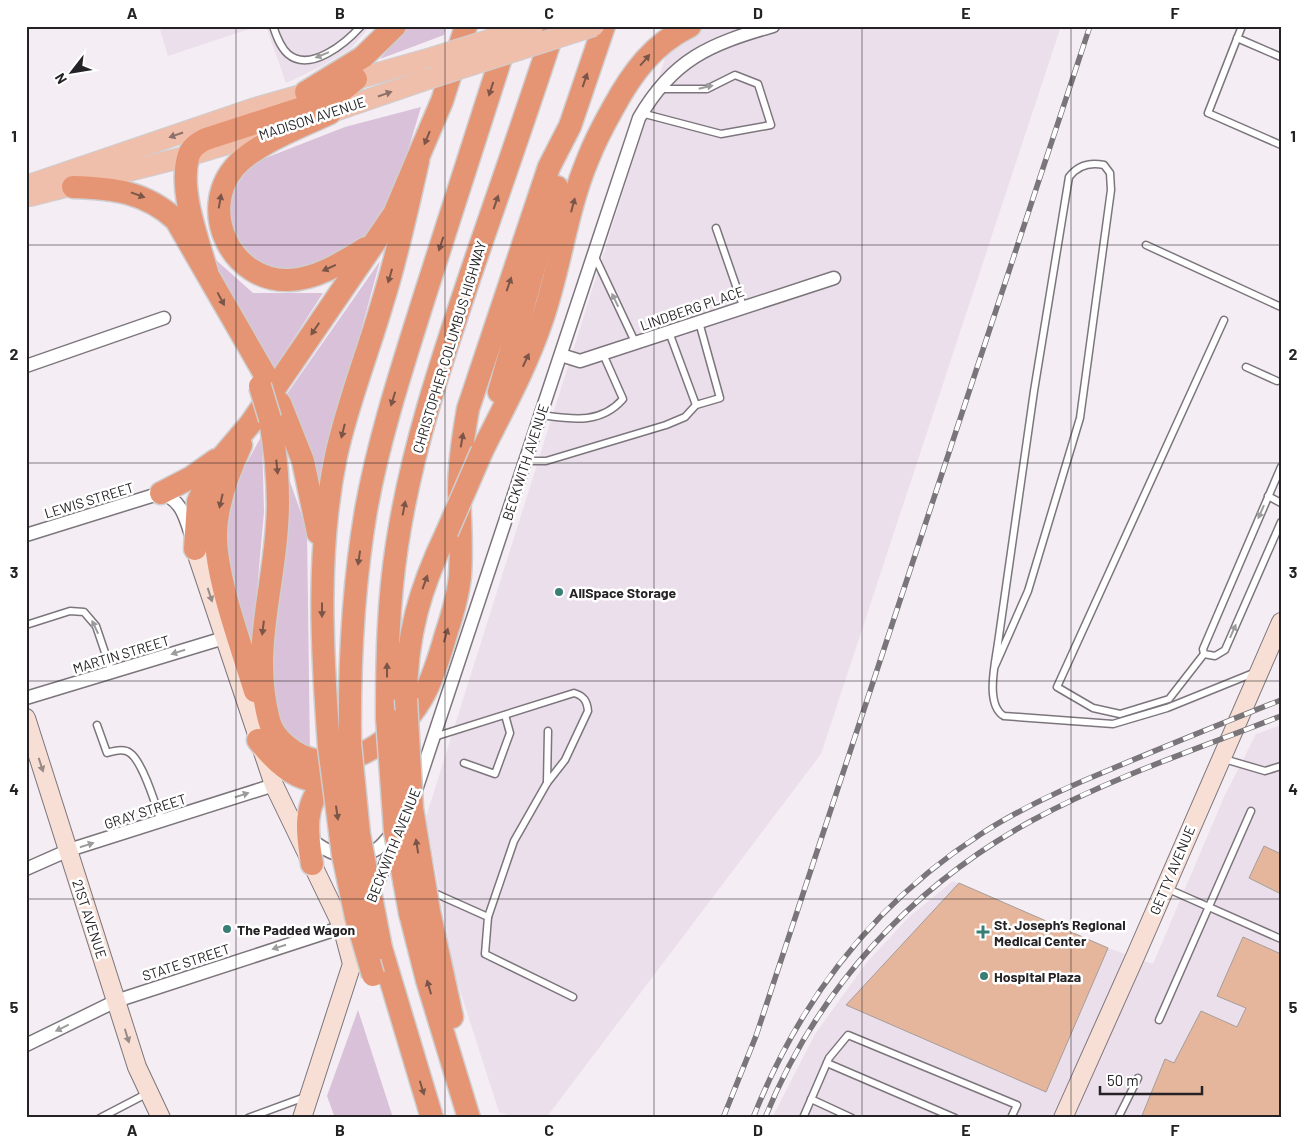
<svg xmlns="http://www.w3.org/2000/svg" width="1307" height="1144" viewBox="0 0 1307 1144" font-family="Barlow,sans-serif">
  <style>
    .built { fill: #ecdfec }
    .green { fill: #d9c1d9 }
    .building { fill: #e6b69c; stroke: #a59d99 }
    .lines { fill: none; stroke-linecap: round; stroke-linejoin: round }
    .lane-casing { stroke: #7c767c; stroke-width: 9 }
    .street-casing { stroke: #7c767c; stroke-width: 15 }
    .secondary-casing { stroke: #7c767c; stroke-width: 20 }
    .primary-casing { stroke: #cfcecf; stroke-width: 22 }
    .highway-casing { stroke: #cfcecf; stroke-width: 25 }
    .lane { stroke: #fff; stroke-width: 6 }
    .street { stroke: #fff; stroke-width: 12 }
    .secondary { stroke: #f8dfd5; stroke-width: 18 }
    .primary { stroke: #f0bfac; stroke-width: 20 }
    .highway { stroke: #e69574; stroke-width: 22 }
    .rail-casing { stroke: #797579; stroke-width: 5.5 }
    .rail { stroke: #fff; stroke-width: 4; stroke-dasharray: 11; stroke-linecap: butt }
    .primary-bridge-casing { stroke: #cfcecf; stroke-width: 22; stroke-linecap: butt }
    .highway-bridge-casing { stroke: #cfcecf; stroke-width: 25; stroke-linecap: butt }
    .primary-bridge { stroke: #f0bfac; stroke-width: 20 }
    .highway-bridge { stroke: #e69574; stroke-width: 22 }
    .oneway { fill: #9c9c9c }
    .oneway2 { fill: #7b5648 }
    .oneway3 { fill: #8a7068 }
    .oneway4 { fill: #998a85 }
    .grid { fill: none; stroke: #242224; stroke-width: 1; stroke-opacity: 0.55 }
    .poi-dot { fill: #397e74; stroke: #fff; stroke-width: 2 }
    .labels { text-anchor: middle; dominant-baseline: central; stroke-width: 5; stroke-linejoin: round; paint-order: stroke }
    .street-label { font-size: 14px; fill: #242224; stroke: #fff }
    .poi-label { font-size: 14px; font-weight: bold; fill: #242224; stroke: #fff; text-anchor: start }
    .neatline { fill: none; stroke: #242224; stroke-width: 2 }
    .grid-label { font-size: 16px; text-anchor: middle; font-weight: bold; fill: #242224 }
  </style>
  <rect width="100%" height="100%" fill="#f4edf4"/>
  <g class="built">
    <path d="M159 26H258L168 56Z"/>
    <path d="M266 26H371L350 49 322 66 286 83Z"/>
    <path d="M702 26H1061L821 754 546 1118H517L499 1112 454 972 426 817 672 36Z"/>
    <path d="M1281 725V1118H772L815 1034 867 962 910 916 953 881 1108 948 1153 964 1224 797 1256 734Z"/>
  </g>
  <g class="green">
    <path d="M408 26H446L444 35 380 59Z"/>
    <path d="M421 107 398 184 364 239 334 260 276 275 234 247 222 205 253 163 345 127Z"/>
    <path d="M216 260 253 293H323L274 369 212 267Z"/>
    <path d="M380 261 316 495 284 398Z"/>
    <path d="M262 435 264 512 251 658 220 541 229 495Z"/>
    <path d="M283 462 307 530 310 754 274 723 269 653Z"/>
    <path d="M358 1010 393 1118H335L327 1096Z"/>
  </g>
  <g class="building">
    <path d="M1264 846 1281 854V894L1249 878Z"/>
    <path d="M959 883 1108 948 1046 1092 846 1005Z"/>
    <path d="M1243 937 1281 954V1118H1141L1165 1059 1174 1063 1201 1011 1237 1027 1246 1008 1217 996Z"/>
  </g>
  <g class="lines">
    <g class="lane-casing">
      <g id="lane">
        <path d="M273 26C276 35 280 47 288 54 310 73 346 43 361 26"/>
        <path d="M1242 26 1208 113 1281 145"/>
        <path d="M1237 38 1281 57"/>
        <path d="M641 113 721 134 771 125 758 84 735 75 707 89H659"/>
        <path d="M716 228 743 306"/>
        <path d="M1146 245 1281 307"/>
        <path d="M594 255 636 344"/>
        <path d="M669 332 696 405 720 398 699 322"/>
        <path d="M1246 367 1277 381"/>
        <path d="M541 415C571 419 600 425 623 399L603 354"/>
        <path d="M526 461H546L666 425 685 417 696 405"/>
        <path d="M1281 467 1203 649 1204 654 1215 656 1225 650 1281 522"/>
        <path d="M1268 496 1281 503"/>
        <path d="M26 625 70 611 84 612 96 626 112 673"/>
        <path d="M1204 654 1169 699 1120 714 1093 708 1057 687 1224 320"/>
        <path d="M995 666 1028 591 1080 418 1111 190 1110 173 1104 165C1090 162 1078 165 1069 177L1034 391 998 643C995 664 985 705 1004 716L1113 724 1167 708 1256 672"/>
        <path d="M97 725 107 753C113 751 124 748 130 753 143 762 156 806 161 821"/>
        <path d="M1224 759 1265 771 1281 766"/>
        <path d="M464 763 495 774 510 733 505 715"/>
        <path d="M547 783 548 731"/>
        <path d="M1166 888 1281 939"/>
        <path d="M430 891 488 917 514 841 547 783 565 760 588 711C587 701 584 696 574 693L434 737"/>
        <path d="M488 917 485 954 573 997"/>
        <path d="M1159 1020 1251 811"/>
        <path d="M827 1063 955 1118"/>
        <path d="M811 1099 852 1118"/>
        <path d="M100 1118 148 1093"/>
        <path d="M248 1118 305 1097"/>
        <path d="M803 1118 829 1058 848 1035 1017 1105 1011 1118"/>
        <path d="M1118 1118 1138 1078"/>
      </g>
    </g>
    <g class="street-casing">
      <g id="street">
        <path d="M561 355 580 361 834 278"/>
        <path d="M26 366 164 318"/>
        <path d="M26 535 161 493C181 500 185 516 191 535"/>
        <path d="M26 698 224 638"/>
        <path d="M416 790 639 118C673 59 710 44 773 26"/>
        <path d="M308 837C328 854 352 865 377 849 384 844 390 835 396 828"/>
        <path d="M26 869 69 850 274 785"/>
        <path d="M373 894 394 843"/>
        <path d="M26 1045 116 1001 349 925"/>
      </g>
    </g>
    <g class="secondary-casing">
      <g id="secondary">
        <path d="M195 549 274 785 342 926 352 964 302 1118"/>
        <path d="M26 718 137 1067 161 1118"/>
        <path d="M1063 1118 1135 957 1281 622"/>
      </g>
    </g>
    <g class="primary-casing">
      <g id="primary">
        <path d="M314 118 428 79"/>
        <path d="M26 186 255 108 434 57"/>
        <path d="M30 196 188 156 284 127"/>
      </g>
    </g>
    <g class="highway-casing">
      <g id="highway">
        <path d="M306 92 363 57 395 26"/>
        <path d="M330 113C301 127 254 144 234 168 198 212 232 282 289 280 317 279 343 262 366 248"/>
        <path d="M73 187C113 188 146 192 176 220L267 378"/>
        <path d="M207 272C198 240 179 191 188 158 190 148 197 143 206 139L333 98 356 79"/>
        <path d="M499 392 557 187"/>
        <path d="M280 403 303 461 318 533"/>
        <path d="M270 419C276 455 280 489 277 526 273 592 251 653 269 720 273 739 297 757 315 760 340 765 363 756 383 741 422 712 433 680 446 634 452 616 458 596 460 576 462 548 460 520 459 492 459 464 463 437 468 409L549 167 570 126 604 26"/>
        <path d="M241 445C228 473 216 505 216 536 216 579 242 648 255 691"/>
        <path d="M482 451C503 409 526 367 541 323 560 270 566 211 588 159 595 141 604 124 613 108 632 73 653 44 690 26"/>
        <path d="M161 493 192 477 216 460"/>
        <path d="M195 549 198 502 212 469 251 423 394 214 442 101 466 26"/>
        <path d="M406 699C406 636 420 588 447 532"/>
        <path d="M387 718C387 660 388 603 397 545 411 452 441 362 471 273 499 191 528 109 555 26"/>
        <path d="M258 740C282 771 309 792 350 775"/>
        <path d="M350 743C349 664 353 587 366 510 379 438 402 368 424 298 451 212 479 126 507 39"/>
        <path d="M329 747C322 651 316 552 336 456 347 405 367 355 382 304 397 257 407 209 418 161"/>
        <path d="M312 864C307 834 302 804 327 780"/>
        <path d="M429 911 452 1017"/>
        <path d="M410 913 427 980 469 1118"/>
        <path d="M381 948 432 1118"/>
      </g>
    </g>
    <use href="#lane" class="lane"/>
    <use href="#street" class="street"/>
    <use href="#secondary" class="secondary"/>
    <use href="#primary" class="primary"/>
    <use href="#highway" class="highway"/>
    <g class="rail-casing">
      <g id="rail">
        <path d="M723 1118 756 1036 1090 26"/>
        <path d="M753 1118C800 999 873 904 981 834 1021 808 1065 788 1109 770 1166 746 1223 723 1281 700"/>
        <path d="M765 1118C817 989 912 886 1033 820 1110 778 1200 748 1281 716"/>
      </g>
    </g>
    <use href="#rail" class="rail"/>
    <g class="primary-bridge-casing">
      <g id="primary-bridge">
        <path d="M434 57 533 26"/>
        <path d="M428 79 594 26"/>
      </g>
    </g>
    <g class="highway-bridge-casing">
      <g id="highway-bridge">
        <path d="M260 386 270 419"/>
        <path d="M447 532 482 451"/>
        <path d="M406 699 412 808 429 911"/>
        <path d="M387 718 395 831 410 913"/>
        <path d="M350 743 359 834 381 948"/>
        <path d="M329 747 343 855 356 917 373 975"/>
      </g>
    </g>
    <use href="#primary-bridge" class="primary-bridge"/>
    <use href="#highway-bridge" class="highway-bridge"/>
  </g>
  <defs><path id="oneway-solid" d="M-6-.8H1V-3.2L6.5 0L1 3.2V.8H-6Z" transform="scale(1.25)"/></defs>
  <g class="oneway">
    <use href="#oneway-solid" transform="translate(322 55) rotate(158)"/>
    <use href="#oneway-solid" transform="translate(706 87) rotate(-13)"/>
    <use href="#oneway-solid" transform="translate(615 300) rotate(-116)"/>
    <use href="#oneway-solid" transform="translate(1261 512) rotate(114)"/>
    <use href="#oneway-solid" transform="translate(95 627) rotate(-115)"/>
    <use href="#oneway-solid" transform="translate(1233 631) rotate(-66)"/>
    <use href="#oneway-solid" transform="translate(178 652) rotate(163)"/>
    <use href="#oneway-solid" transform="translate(242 795) rotate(-18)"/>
    <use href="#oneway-solid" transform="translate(87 845) rotate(-17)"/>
    <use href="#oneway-solid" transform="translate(279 947) rotate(162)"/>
    <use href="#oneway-solid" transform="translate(62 1028) rotate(154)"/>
  </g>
  <g class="oneway2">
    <use href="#oneway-solid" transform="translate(645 60) rotate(-49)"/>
    <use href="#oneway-solid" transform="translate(585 80) rotate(-71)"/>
    <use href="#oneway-solid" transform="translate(491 89) rotate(108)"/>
    <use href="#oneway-solid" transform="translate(427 138) rotate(112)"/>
    <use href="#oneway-solid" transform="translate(138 195) rotate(20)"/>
    <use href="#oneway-solid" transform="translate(220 201) rotate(-80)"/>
    <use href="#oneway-solid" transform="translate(496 202) rotate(-71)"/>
    <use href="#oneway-solid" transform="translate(573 205) rotate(-75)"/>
    <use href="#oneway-solid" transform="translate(441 244) rotate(108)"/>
    <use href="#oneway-solid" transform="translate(329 268) rotate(156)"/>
    <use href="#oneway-solid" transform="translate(390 276) rotate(106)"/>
    <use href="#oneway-solid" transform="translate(509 284) rotate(-71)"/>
    <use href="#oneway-solid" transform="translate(221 299) rotate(62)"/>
    <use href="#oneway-solid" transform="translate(315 329) rotate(124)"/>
    <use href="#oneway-solid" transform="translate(526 360) rotate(-65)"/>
    <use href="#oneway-solid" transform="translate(393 399) rotate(107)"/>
    <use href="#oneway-solid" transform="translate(343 431) rotate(104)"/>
    <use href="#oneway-solid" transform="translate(462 440) rotate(-80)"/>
    <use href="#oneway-solid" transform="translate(277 467) rotate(84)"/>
    <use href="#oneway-solid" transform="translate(221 501) rotate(103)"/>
    <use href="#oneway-solid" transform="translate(404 508) rotate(-79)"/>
    <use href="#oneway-solid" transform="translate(359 558) rotate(98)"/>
    <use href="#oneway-solid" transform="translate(425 582) rotate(-70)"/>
    <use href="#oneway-solid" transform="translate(322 610) rotate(90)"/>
    <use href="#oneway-solid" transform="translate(263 628) rotate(97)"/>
    <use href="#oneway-solid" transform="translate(446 635) rotate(-74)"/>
    <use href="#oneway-solid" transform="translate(387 670) rotate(-90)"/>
    <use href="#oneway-solid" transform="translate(337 813) rotate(82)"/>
    <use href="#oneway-solid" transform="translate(417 846) rotate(-99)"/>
    <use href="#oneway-solid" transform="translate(429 987) rotate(-106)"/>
    <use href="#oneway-solid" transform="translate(422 1088) rotate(73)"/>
  </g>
  <g class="oneway3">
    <use href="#oneway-solid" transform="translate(385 94) rotate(-19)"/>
    <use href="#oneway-solid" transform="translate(176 135) rotate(161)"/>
  </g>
  <g class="oneway4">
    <use href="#oneway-solid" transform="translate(210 595) rotate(72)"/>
    <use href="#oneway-solid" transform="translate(41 765) rotate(72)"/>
    <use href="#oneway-solid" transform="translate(127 1036) rotate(73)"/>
  </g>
  <path class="grid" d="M236 26V1118M445 26V1118M654 26V1118M862 26V1118M1071 26V1118M26 245H1281M26 463H1281M26 681H1281M26 899H1281"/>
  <g class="poi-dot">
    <circle cx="559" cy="592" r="5"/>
    <circle cx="227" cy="929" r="5"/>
    <path d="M980.5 924.5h5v5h5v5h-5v5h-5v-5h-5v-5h5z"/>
    <circle cx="984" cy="976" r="5"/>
  </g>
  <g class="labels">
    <g class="street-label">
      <text transform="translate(312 118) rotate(-18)">MADISON AVENUE</text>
      <text transform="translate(692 308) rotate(-19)">LINDBERG PLACE</text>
      <text transform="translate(449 347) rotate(-73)">CHRISTOPHER COLUMBUS HIGHWAY</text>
      <text transform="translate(525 462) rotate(-72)">BECKWITH AVENUE</text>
      <text transform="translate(89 500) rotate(-17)">LEWIS STREET</text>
      <text transform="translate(121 654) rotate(-17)">MARTIN STREET</text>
      <text transform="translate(145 811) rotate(-18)">GRAY STREET</text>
      <text transform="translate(393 845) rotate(-68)">BECKWITH AVENUE</text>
      <text transform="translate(1172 870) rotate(-67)">GETTY AVENUE</text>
      <text transform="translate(90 919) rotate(72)">21ST AVENUE</text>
      <text transform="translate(186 962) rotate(-18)">STATE STREET</text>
    </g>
    <g class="poi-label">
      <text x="569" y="592">AllSpace Storage</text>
      <text x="994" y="924">St. Joseph’s Regional<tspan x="994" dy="16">Medical Center</tspan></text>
      <text x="237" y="929">The Padded Wagon</text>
      <text x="994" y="976">Hospital Plaza</text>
    </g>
  </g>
  <rect width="1307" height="1144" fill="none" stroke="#ffffff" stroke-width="55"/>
  <g transform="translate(72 72) rotate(239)" stroke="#ffffff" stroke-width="4" paint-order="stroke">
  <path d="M0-4L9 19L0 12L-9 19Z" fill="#242224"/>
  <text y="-8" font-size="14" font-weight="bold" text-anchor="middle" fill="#242224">N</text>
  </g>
  <path d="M1100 1086v8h102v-8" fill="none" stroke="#242224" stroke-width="2.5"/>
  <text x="1107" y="1086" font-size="15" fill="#242224" stroke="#ffffff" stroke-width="4" paint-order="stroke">50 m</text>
  <rect x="28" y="28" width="1252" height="1088" class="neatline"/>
  <g class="grid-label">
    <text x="132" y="19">A</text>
    <text x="340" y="19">B</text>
    <text x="549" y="19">C</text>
    <text x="758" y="19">D</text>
    <text x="966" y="19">E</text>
    <text x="1175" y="19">F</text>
    <text x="14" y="142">1</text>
    <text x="1293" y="142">1</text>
    <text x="14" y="360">2</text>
    <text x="1293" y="360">2</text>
    <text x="14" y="578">3</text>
    <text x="1293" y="578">3</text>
    <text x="14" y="795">4</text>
    <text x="1293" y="795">4</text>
    <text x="14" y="1013">5</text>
    <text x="1293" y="1013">5</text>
    <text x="132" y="1136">A</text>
    <text x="340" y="1136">B</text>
    <text x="549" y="1136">C</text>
    <text x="758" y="1136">D</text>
    <text x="966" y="1136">E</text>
    <text x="1175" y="1136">F</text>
  </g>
</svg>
